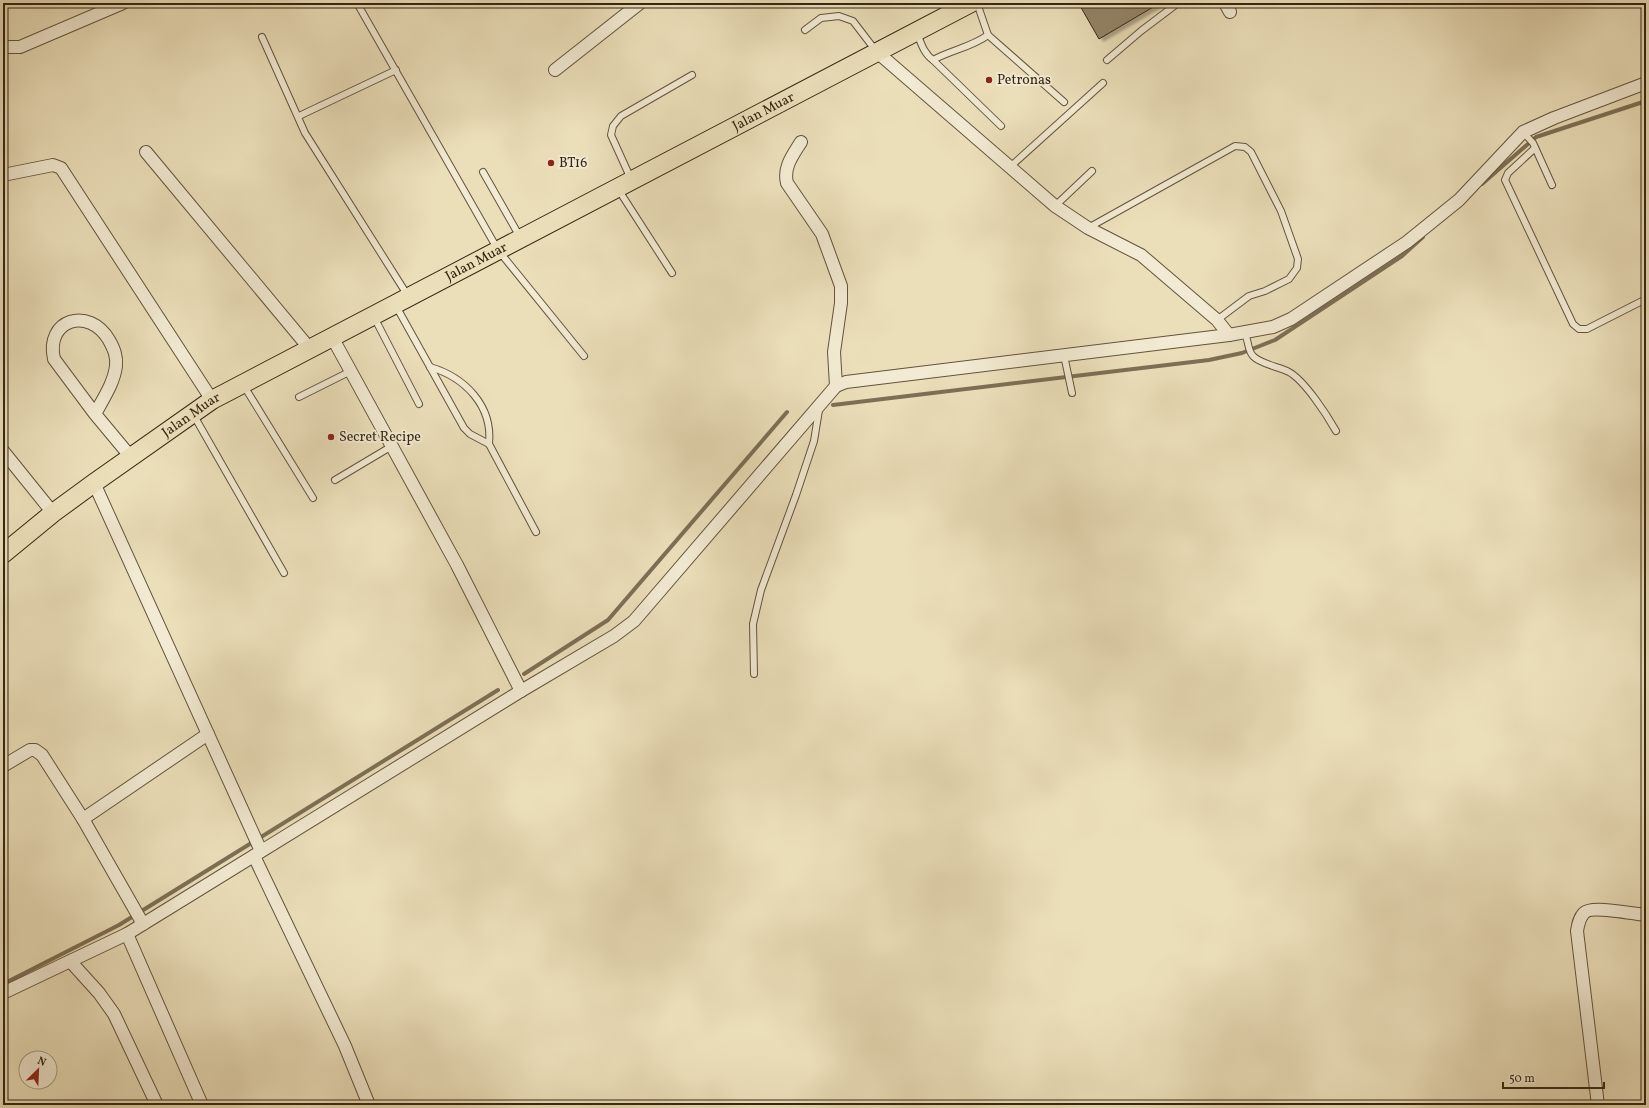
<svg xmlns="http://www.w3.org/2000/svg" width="1649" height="1108" viewBox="0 0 1649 1108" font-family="Vollkorn,serif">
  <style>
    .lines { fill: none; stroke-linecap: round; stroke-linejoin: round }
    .stream { stroke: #7d6f55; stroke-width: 4 }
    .building { fill: #948669; stroke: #352612; filter: url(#shadow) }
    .lane-casing { stroke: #62543c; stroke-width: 8 }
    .street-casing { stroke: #62543c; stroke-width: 14 }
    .primary-casing { stroke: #352612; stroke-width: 20 }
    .lane { stroke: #f2ead2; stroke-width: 6 }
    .street { stroke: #f2ead2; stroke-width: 12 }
    .primary { stroke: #ebdfba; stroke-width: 18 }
    .poi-dot { fill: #8f2418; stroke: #f2ead2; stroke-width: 1.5 }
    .labels { text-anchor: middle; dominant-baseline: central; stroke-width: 4; stroke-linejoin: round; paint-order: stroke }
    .poi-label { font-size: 14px; fill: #352612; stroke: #f2ead2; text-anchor: start }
    .street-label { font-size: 14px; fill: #352612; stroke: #f2ead2 }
  </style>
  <defs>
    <filter id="shadow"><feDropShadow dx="4.5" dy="2.5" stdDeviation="1" flood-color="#0004"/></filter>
  </defs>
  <rect width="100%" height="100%" fill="#ebdfba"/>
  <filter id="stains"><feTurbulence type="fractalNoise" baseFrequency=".005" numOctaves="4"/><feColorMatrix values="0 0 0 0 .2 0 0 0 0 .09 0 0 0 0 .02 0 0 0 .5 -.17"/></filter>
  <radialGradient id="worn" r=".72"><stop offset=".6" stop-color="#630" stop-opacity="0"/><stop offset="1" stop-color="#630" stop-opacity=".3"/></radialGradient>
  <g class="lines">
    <g class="stream">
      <path d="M1482 184 1536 137 1646 101"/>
      <path d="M833 405 1209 360 1242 353 1275 340 1402 256 1423 237"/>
      <path d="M524 674 608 620 787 412"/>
      <path d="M3 984 119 925 498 690"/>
    </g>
  </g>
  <path class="building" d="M1081 3H1160L1099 39 1079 4Z"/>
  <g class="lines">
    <g class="lane-casing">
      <g id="lane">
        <path d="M357 3 498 250 584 356"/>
        <path d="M805 30 821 18 839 16 853 21 876 51"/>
        <path d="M917 33C921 43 924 54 933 60 951 50 972 47 988 35L977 3"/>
        <path d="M988 35 1064 102"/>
        <path d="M262 37 305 133 408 296"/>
        <path d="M933 60 1001 126"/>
        <path d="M1107 60 1141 31 1178 3"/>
        <path d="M299 116 396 70"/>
        <path d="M1523 132 1533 143 1552 185"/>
        <path d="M1535 148 1508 173 1505 180 1573 324 1579 329H1587L1646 299"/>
        <path d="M1010 167 1103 83"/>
        <path d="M483 172 520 237"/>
        <path d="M631 179 611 135 613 126 621 116 692 75"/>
        <path d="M618 189 672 273"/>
        <path d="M1055 206 1092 171"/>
        <path d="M1088 228 1235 146 1245 147 1251 152 1281 211 1298 259 1297 268 1289 279 1265 291 1249 296 1217 320"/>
        <path d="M396 306 464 428 470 434 489 444 536 532"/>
        <path d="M374 317 419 404"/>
        <path d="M1244 333C1249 339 1247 350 1253 356 1260 364 1280 367 1289 372 1305 381 1327 415 1336 431"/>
        <path d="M1063 356 1065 360 1072 393"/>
        <path d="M430 367C464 377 493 405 489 444"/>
        <path d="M244 386 313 498"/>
        <path d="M299 397 351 371"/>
        <path d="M193 414 284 573"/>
        <path d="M335 480 392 446"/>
        <path d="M754 674 753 624 761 590 796 495 814 441 819 410"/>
      </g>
    </g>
    <g class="street-casing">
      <g id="street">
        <path d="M1225 3 1230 12"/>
        <path d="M3 45 7 47H20L123 3"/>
        <path d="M877 52 1055 206 1088 228 1141 255 1217 320 1229 335"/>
        <path d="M555 70 640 3"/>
        <path d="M801 142C793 155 783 167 787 183L822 234 841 286V303L834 352 836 386"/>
        <path d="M146 152 310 349"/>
        <path d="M3 175 53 165 61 168 212 400"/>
        <path d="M332 337 457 565 521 691"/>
        <path d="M95 414C103 399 114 383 116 366 117 356 114 349 109 340 89 306 45 319 54 359L95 414 130 456"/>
        <path d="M3 451 53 513"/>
        <path d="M94 483 261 851"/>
        <path d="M3 766 30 750H35L42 755 83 819 143 924"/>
        <path d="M83 819 208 734"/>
        <path d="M254 856 345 1046 369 1105"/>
        <path d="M127 934 202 1105"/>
        <path d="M71 962 99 993 114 1014 157 1105"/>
        <path d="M3 993 127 934 521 691 614 636 634 621 836 386 846 382 1229 335 1273 327 1291 319 1407 242 1459 200 1523 132 1554 118 1646 83"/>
        <path d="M1598 1105 1577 931C1578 925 1579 918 1584 913 1591 905 1634 914 1646 915"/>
      </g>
    </g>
    <g class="primary-casing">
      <g id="primary">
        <path id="s1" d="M3 554 53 513 94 483 212 400 971 3"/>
      </g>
    </g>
    <use href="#lane" class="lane"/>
    <use href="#street" class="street"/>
    <use href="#primary" class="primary"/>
  </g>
  <g class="poi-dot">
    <circle cx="989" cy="80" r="4"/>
    <circle cx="551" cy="163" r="4"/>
    <circle cx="331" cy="437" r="4"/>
  </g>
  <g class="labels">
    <g class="poi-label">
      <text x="997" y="80">Petronas</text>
      <text x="559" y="163">BT16</text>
      <text x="339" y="437">Secret Recipe</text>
    </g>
    <g class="street-label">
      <text stroke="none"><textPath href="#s1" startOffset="882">Jalan Muar</textPath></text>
      <text stroke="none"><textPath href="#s1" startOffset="558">Jalan Muar</textPath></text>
      <text stroke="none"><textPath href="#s1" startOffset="234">Jalan Muar</textPath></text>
    </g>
  </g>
  <rect width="1649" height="1108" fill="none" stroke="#ebdfba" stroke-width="16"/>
  <rect x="4" y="4" width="1641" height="1100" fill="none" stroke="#352612" stroke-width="2"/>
  <rect x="8" y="8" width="1633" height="1092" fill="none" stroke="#352612"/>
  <g transform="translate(38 1070) rotate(24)"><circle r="19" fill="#f2ead2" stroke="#a69c85"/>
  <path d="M0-3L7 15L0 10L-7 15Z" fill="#8f2418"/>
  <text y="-6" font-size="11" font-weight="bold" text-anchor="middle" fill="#352612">N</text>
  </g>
  <path d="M1503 1082v6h101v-6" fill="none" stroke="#352612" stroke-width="2"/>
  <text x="1509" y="1082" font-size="12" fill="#352612" stroke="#f2ead2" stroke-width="3" paint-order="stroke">50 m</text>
  <rect width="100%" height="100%" filter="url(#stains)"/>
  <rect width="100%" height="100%" fill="url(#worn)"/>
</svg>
